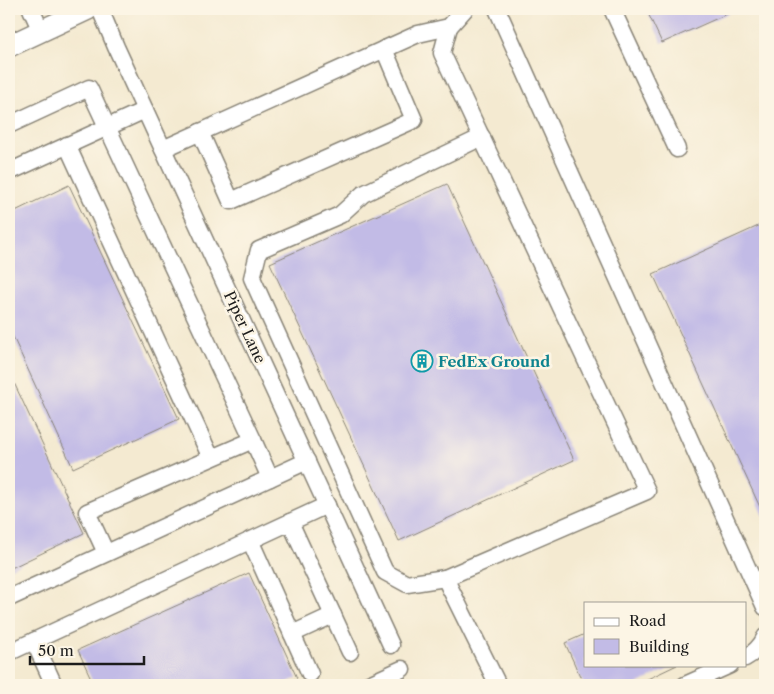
<svg xmlns="http://www.w3.org/2000/svg" width="774" height="694" viewBox="0 0 774 694" font-family="'Libre Caslon Text',serif">
  <style>
    .building { fill: #c2bbe6 }
    .lines { fill: none; stroke-linecap: round; stroke-linejoin: round }
    .minor-casing { stroke: #888376; stroke-width: 19 }
    .major-casing { stroke: #888376; stroke-width: 24 }
    .minor { stroke: #fff; stroke-width: 16 }
    .major { stroke: #fff; stroke-width: 21 }
    .labels { text-anchor: middle; dominant-baseline: central; stroke-width: 5; stroke-linejoin: round; paint-order: stroke }
    .street-label { font-size: 15px; fill: #1c1c1c; stroke: #fcf5e5 }
    .culture-label { font-size: 15px; font-weight: bold; fill: #0d838f; stroke: #fcf5e5; text-anchor: start }
  </style>
  <rect width="100%" height="100%" fill="#fcf5e5"/>
  <filter id="ink" filterUnits="userSpaceOnUse"><feTurbulence type="fractalNoise" baseFrequency=".02" numOctaves="2"/><feDisplacementMap in="SourceGraphic" scale="10" xChannelSelector="R" yChannelSelector="G"/><feConvolveMatrix kernelMatrix="1 2 1 2 8 2 1 2 1" color-interpolation-filters="sRGB"/></filter>
  <filter id="wash" filterUnits="userSpaceOnUse"><feTurbulence type="fractalNoise" baseFrequency=".0096" numOctaves="4" result="noise"/><feDisplacementMap in="SourceGraphic" scale="20" xChannelSelector="R" yChannelSelector="G"/><feGaussianBlur stdDeviation="1.12" result="paint"/><feColorMatrix in="noise" values="0 0 0 0 0 0 0 0 0 0 0 0 0 0 0 0 0 1.4 0 .05"/><feComposite in="paint" operator="in"/></filter>
  <g filter="url(#wash)">
    <rect width="100%" height="100%" fill="#f4ead1"/>
    <g id="blocks">
      <g class="building">
        <path d="M646 9H738L662 43Z"/>
        <path d="M447 184 574 460 399 541 270 263Z"/>
        <path d="M69 185 179 419 73 468 9 328V214Z"/>
        <path d="M765 223V518L653 274Z"/>
        <path d="M9 372 84 533 9 569Z"/>
        <path d="M249 573 297 678 281 685H94L78 650Z"/>
        <path d="M585 634V665H677L635 685H584L565 643Z"/>
      </g>
    </g>
  </g>
  <g filter="url(#ink)">
    <use href="#blocks" fill-opacity="0" stroke="#888376" stroke-width="1"/>
    <g class="lines">
      <g class="minor-casing">
        <g id="minor">
          <path d="M31 9 41 31"/>
          <path d="M100 9 116 47 391 645"/>
          <path d="M497 9 765 607"/>
          <path d="M612 9 677 149"/>
          <path d="M449 27 442 53 647 491 445 578 498 685"/>
          <path d="M9 125 89 88 253 440 87 512 106 553"/>
          <path d="M200 132 231 201 414 120 384 49"/>
          <path d="M67 145 211 458"/>
          <path d="M163 149 418 34 449 27 465 9"/>
          <path d="M9 172 145 110"/>
          <path d="M253 440 270 478"/>
          <path d="M290 522 350 652"/>
          <path d="M250 540 310 674"/>
          <path d="M445 578 407 584 385 572 252 278 259 250 340 215 363 194 482 137"/>
          <path d="M9 598 307 461"/>
          <path d="M292 634 333 615"/>
          <path d="M34 641 54 685"/>
          <path d="M9 654 10 652 327 505"/>
          <path d="M745 658C753 654 762 645 765 637"/>
          <path d="M367 685 402 669"/>
          <path d="M685 685 730 665"/>
        </g>
      </g>
      <g class="major-casing">
        <path id="major" d="M9 46 88 9"/>
      </g>
      <use href="#minor" class="minor"/>
      <use href="#major" class="major"/>
    </g>
  </g>
  <defs>
    <g id="building-ring" transform="scale(1.125)"><circle r="9.5" fill="#fcf5e5" stroke="#0f9aa8" stroke-width="1.5"/><path d="M-4-6H4V6H1V3H-1V6H-4ZM-2.5-4.3h1.7v1.8h-1.7ZM.8-4.3h1.7v1.8H.8ZM-2.5-1h1.7V.8h-1.7ZM.8-1h1.7V.8H.8Z" fill="#0f9aa8"/></g>
  </defs>
  <g fill-rule="evenodd">
    <use href="#building-ring" x="422" y="361"/>
  </g>
  <g class="labels">
    <g class="street-label">
      <text transform="translate(245 327) rotate(65)">Piper Lane</text>
    </g>
    <g class="culture-label">
      <text x="438" y="361">FedEx Ground</text>
    </g>
  </g>
  <rect width="774" height="694" fill="none" stroke="#fcf5e5" stroke-width="30"/>
  <rect x="584" y="602" width="162" height="65" fill="#fcf5e5" stroke="#a29e95"/>
  <rect x="594" y="618" width="25" height="8" fill="#ffffff" stroke="#a29e95"/>
  <text x="629" y="626" font-size="15" fill="#1c1c1c">Road</text>
  <rect x="594" y="639" width="25" height="15" fill="#c2bbe6" stroke="#a29e95"/>
  <text x="629" y="652" font-size="15" fill="#1c1c1c">Building</text>
  <path d="M30 656v8h114v-8" fill="none" stroke="#1c1c1c" stroke-width="2.5"/>
  <text x="38" y="656" font-size="15" fill="#1c1c1c" stroke="#fcf5e5" stroke-width="4" paint-order="stroke">50 m</text>
</svg>
